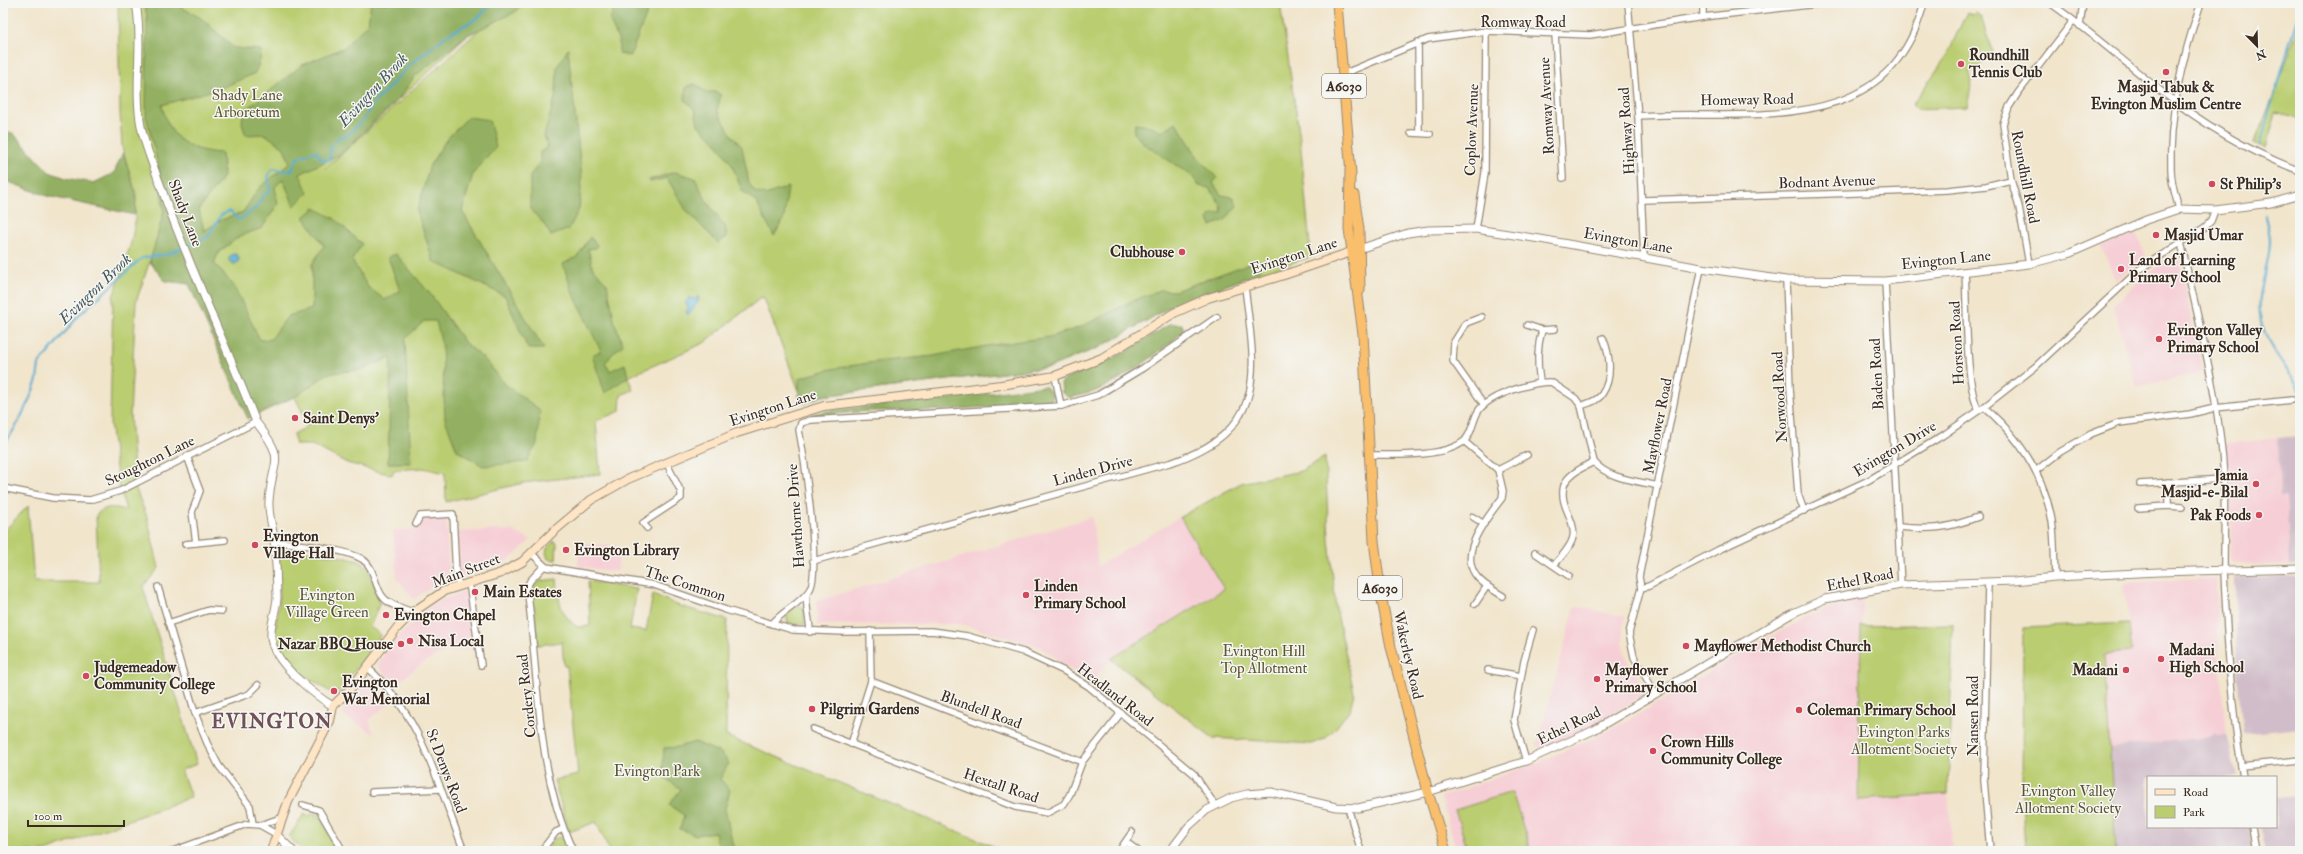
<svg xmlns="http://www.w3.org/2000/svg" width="2303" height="854" viewBox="0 0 2303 854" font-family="'IM FELL Double Pica',serif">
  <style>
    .built { fill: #f6cfd6 }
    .industrial { fill: #d1bdc9 }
    .green { fill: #bacd70; stroke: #7a7c47 }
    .forest { fill: #93b062; stroke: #676d40 }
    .water { fill: #53aad0; stroke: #476a77 }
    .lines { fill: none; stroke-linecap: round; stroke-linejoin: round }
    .stream { stroke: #53aad0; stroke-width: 2 }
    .minor-casing { stroke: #968875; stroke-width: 8 }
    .tertiary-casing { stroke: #968875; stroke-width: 9 }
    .secondary-casing { stroke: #968875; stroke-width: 10 }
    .trunk-casing { stroke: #968875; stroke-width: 11 }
    .minor { stroke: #fff; stroke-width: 5.5 }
    .tertiary { stroke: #fff; stroke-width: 7 }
    .secondary { stroke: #fde5c5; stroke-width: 8 }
    .trunk { stroke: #f9bf6d; stroke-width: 9 }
    .poi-dot { fill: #d1495b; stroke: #f6f6f2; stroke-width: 1.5 }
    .labels { text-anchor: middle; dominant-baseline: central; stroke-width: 3; stroke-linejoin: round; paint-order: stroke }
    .shield { fill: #f6f6f2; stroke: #73675e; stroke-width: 1 }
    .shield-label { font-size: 14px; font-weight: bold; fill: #3b2a1e }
    .street-label { font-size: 15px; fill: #3b2a1e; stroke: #f6f6f2 }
    .poi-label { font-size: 15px; font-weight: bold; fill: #3b2a1e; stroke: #f6f6f2; text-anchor: start }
    .park-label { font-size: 15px; fill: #5b5332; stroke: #f6f6f2 }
    .water-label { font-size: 16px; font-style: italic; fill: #43575c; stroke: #f6f6f2 }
    .district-label { font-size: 19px; font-weight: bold; letter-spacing: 1px; fill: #6f5157; stroke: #f6f6f2 }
  </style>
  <rect width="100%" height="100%" fill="#f6f6f2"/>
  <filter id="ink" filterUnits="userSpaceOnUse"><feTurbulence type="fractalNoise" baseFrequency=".025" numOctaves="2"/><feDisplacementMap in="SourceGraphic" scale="8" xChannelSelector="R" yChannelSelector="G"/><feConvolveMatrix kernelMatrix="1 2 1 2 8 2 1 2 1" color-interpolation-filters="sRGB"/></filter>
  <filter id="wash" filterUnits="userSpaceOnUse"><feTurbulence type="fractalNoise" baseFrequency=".012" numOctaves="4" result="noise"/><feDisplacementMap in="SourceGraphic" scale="16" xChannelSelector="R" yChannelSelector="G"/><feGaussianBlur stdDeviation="0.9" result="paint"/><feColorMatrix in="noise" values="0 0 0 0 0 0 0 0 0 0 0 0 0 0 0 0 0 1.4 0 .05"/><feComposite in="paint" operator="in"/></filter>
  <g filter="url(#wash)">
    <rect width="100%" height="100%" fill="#f1e5cc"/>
    <g class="built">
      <path d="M2136 233 2146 256 2116 281 2101 247Z"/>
      <path d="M2172 256H2176L2179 259 2202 372 2137 387 2113 306 2146 274Z"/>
      <path d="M2278 438 2280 497H2286L2290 565 2235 564 2231 559 2230 477 2225 444Z"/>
      <path d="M446 516 449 577 413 599 397 578 393 531 416 529 426 517Z"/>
      <path d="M1092 517 1098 566 1180 517 1224 589 1111 659 1090 683 1040 647 961 624 817 625V601Z"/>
      <path d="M496 530 514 531 531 540 510 559 502 563 473 571 459 577 458 532Z"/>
      <path d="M580 543 620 547 617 572 578 566Z"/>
      <path d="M2216 578 2219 664 2227 735 2216 736 2215 734 2209 737 2110 748 2104 654 2132 652 2124 583Z"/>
      <path d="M466 591 474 647 440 653 417 667 395 685 377 665 395 640 434 603Z"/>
      <path d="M1863 598 1857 765 1858 800 1948 794 1953 851H1456L1441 797 1534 764 1596 737 1660 702 1749 648 1815 613Z"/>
      <path d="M1575 606 1626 617 1623 626V646L1629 665 1648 692 1592 726 1553 745 1539 747 1537 746Z"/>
      <path d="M370 678 392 701 369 720 374 734 342 714Z"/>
    </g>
    <g class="industrial">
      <path d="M2297 436 2300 439V565H2290L2286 497H2280L2278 438Z"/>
      <path d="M2300 576V728L2243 734 2237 672 2235 578Z"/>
      <path d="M2216 734 2217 736 2227 735 2237 777H2148V827H2248L2254 851H2116L2110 748 2209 737Z"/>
      <path d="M2300 796V851H2266L2260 827H2276V798Z"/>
    </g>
    <g class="green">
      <path d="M118 3H499L497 7 325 169 500 11 503 3H1280L1300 139 1311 257 1256 274 1174 305 1100 347 1050 367 822 396 804 404 763 296 704 343 628 377 633 390 621 395 620 411 596 421 600 474 523 483 446 502 445 473 423 468 394 470 392 475 347 463 312 445H296L293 434 305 428 308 423 287 382 268 393 158 167 164 211 159 234 136 302 130 415 135 487 147 517 159 568 143 587 197 764 181 770 191 797 46 851H3V532L28 506 34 582H99L96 515C106 505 114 507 126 510L118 483 110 422 113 297 131 243 135 223 136 194 122 147 120 113Z"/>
      <path d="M1967 12 1974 15 1976 13 1981 17 1992 51 1976 70 1969 71 1972 81 1967 107 1917 109 1912 105 1946 57Z"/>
      <path d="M2300 23V119L2276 113 2266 148 2253 143 2269 108Z"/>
      <path d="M1325 457 1329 539 1336 608 1354 693 1350 709 1336 728 1325 739 1311 744 1213 738 1111 659 1224 589 1180 517 1241 483 1301 471Z"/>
      <path d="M554 541 557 543 556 560 548 559 546 553 547 548Z"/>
      <path d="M291 549 343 557 358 561 364 564 368 569 380 602 370 627 381 635 336 696 294 668 279 650 275 641V630L279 602V559Z"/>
      <path d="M557 579C559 601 559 613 577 627L590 626 588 581 637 589 630 629 646 631 653 594 677 605 727 620 726 736 1005 851H610L596 822 569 832 554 780 578 775 567 666H564L562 642 538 645 532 588 540 581Z"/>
      <path d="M797 605 804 608 805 624H792L787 621V613Z"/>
      <path d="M2129 623 2132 652 2104 654 2116 851H2025L2022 801 2023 628Z"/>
      <path d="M1953 624 1948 794 1858 800 1861 626Z"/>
      <path d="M1512 792 1531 851H1468L1455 810Z"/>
      <path d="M314 813 320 816 340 851H303L289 837 304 814 308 816Z"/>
      <path d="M559 837 564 839 569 851H547L553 839Z"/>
    </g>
    <g class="forest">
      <path d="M144 3H173L201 18 234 48 261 50 260 61 255 73 224 87 162 105C169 139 188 151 222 153L224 176 199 209 204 231 221 220 243 212 259 188 290 163 284 148 265 134 246 135 242 124 243 112 302 65 343 48 368 23 371 3H524L515 12 466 36 415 76 396 102 340 154 300 174 308 193 294 206 283 179 275 187 278 204 262 228 240 236 219 252 214 263 234 286 260 340 271 339 288 316 312 309V264L324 246 304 217 315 208 335 219 362 244 352 260 368 287 385 300 400 291 388 257 396 254 431 295 465 343 486 361 506 385 540 410 537 444 526 462 483 466 457 450 445 419 442 345 436 321H424L405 339 411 463H388L391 357 364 369 327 374 298 395 248 419 189 284 165 281 150 262 164 211 158 165 146 116 147 17Z"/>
      <path d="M615 3H651L630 56 619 54V42L610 21Z"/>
      <path d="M568 49 582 179 579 209 569 229 551 236 544 224 530 209V176L540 162V152L548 147 544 136 556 94 557 67Z"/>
      <path d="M695 84 706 92H716L721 95 717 110 731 134 742 147 749 183 755 192 765 195 788 187 784 218 774 236 756 202 742 191 732 165 716 142 698 125 695 110 685 100 686 87Z"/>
      <path d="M468 117 489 120 496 147 473 174 462 211 544 349H528L505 296 433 261 417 211 430 165 446 140Z"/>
      <path d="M1176 122 1199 159 1217 178 1213 183 1221 195 1233 197 1237 206 1225 220 1211 226 1208 220 1211 215 1222 212 1221 205 1209 188 1199 186 1192 176 1143 143 1134 133 1135 124 1151 126 1162 132Z"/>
      <path d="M3 133H13L49 172 66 178 94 183 114 173 123 152 136 194 135 215 47 196 3 180Z"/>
      <path d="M675 172 695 178 707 202 725 226 727 237 718 243 686 210 667 178 650 182 649 180Z"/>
      <path d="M590 237 597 245 596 248 588 249 593 268 607 284 615 324 623 345 615 351 605 363 610 371 625 364 628 377 605 393 592 355 601 351 572 291 563 264 577 257Z"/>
      <path d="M1259 260 1260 269 1256 274 1174 305 1100 347 1050 367 822 396 806 400 799 397V378L831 369 875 362 933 356 992 345 1050 337 1081 327 1130 302 1160 290 1175 291Z"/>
      <path d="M1170 324H1182L1184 330C1167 349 1117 383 1093 392 1085 394 1077 396 1069 398L1062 393 1061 383 1066 379 1124 353Z"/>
      <path d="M1045 386 1052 394V400L1042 403 943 410 868 411 813 416 812 414 832 410 946 399Z"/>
      <path d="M695 742 721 753 729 763 720 779 730 790 725 809 734 851H724L717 842 715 832 696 835 680 829 684 815 669 805 681 789 662 776 664 748 678 747Z"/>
    </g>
    <g class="water">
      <circle cx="234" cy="259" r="5"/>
      <path d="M698 296 699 301 689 315 686 313 688 307 685 303 690 297 695 300Z"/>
    </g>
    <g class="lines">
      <g class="stream">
        <path d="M2259 146 2300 9"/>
        <path d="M2265 216C2266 223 2270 232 2270 240 2270 265 2257 289 2260 315 2263 343 2287 366 2300 390"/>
        <path d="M3 447 18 423 30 398 37 380 39 364 80 314 142 258 168 254 208 237 221 215 230 211 239 220 257 207 263 196 270 191 268 177 272 169 285 171 292 170 297 158 316 151 321 159 329 160 331 147 339 137 347 136 363 120 373 104 411 64 447 35 478 18 492 3"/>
      </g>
    </g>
  </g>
  <g filter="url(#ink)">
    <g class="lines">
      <g class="minor-casing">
        <g id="minor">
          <path d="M1628 3 1638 116 1644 258"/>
          <path d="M1703 3V17"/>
          <path d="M2050 3C2089 30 2124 62 2161 91 2204 125 2250 152 2300 171"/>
          <path d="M2080 26 2083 3"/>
          <path d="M1555 33 1563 178"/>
          <path d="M1418 42 1419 133"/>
          <path d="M1343 74 1428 39 1486 31 1590 35 1703 17 1827 3"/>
          <path d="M1638 116C1746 109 1889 142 1924 3"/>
          <path d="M1411 133 1430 134"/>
          <path d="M1643 200 1948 190 1986 186 2011 180"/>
          <path d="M2179 209C2176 197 2171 183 2171 170 2169 113 2182 57 2201 3"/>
          <path d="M1476 229 1485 173 1486 31"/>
          <path d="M2181 242C2198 320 2220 399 2224 479 2225 509 2224 540 2224 570 2227 639 2231 709 2243 777"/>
          <path d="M2029 264 2019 207 2011 180 2003 124 2009 107 2018 93 2073 21"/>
          <path d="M1965 272C1967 301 1965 390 1979 410"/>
          <path d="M1786 280 1790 388 1798 494 1804 511"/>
          <path d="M1885 281 1901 585"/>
          <path d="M1482 317 1466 323 1454 342 1453 361 1484 405"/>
          <path d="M1527 325 1542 330 1555 329"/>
          <path d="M1540 382C1537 365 1537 347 1542 330"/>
          <path d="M1061 406 1098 395 1143 368 1217 317"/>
          <path d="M1581 406C1588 403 1598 401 1602 394 1613 378 1610 354 1603 338"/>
          <path d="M1984 407C2019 437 2044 474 2052 521 2055 539 2054 558 2055 577"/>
          <path d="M1465 442 1498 470 1527 455"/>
          <path d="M1371 455C1396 455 1443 457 1463 442 1472 436 1473 418 1479 410 1491 394 1533 382 1551 382L1575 398 1581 406 1594 462C1608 479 1638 481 1659 486"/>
          <path d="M187 456 200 491 192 512 196 543"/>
          <path d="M1498 470 1503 491 1502 498C1487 518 1456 554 1478 578 1485 586 1495 591 1503 596"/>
          <path d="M2037 470 2060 452 2091 434 2119 423 2190 414 2215 408 2292 400"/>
          <path d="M2168 482V506"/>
          <path d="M2140 484 2224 479"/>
          <path d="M3 488 53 498 90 500 120 491 256 422"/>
          <path d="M2138 508 2168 506 2182 507"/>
          <path d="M1473 517 1484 524"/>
          <path d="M416 524 420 516 453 514 456 575 459 585"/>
          <path d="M1898 527C1931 530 1946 529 1978 517"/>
          <path d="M647 528 643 523 681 498V492L666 462"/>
          <path d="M275 541C298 545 343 548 362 559 375 567 374 586 383 597 389 605 403 609 413 612"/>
          <path d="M185 544 225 540"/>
          <path d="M1535 553 1569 576"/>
          <path d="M532 554 546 567 654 585 726 610 793 630 845 632 932 631 967 636 1023 652 1064 671 1088 686 1194 774 1215 805"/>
          <path d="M813 561 1173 462C1270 428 1255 371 1245 287"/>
          <path d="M1554 565C1561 557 1571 547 1573 537 1575 529 1571 520 1568 513 1555 484 1567 474 1594 462"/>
          <path d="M544 566 530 581 527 587C539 674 535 769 573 851"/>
          <path d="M469 582 481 665"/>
          <path d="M1988 582 1984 780 1990 851"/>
          <path d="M158 587 195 713 207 743 219 766 250 806 253 824"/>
          <path d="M1641 588 1639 577 1701 268"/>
          <path d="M807 594C805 607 810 619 810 632"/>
          <path d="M1475 604 1487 586"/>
          <path d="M168 623 209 610 222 611"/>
          <path d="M772 624C783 610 801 604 810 589 821 569 804 456 799 430L801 423 811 420 1061 406 1055 376"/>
          <path d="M368 668C422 716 438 785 464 851"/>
          <path d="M1488 670 1521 676"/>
          <path d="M871 681 1082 762"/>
          <path d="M1655 693 1634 657 1629 633 1641 588 1649 586 1718 550 1869 480 1942 436 1984 407 2035 367 2140 269 2205 227 2211 221 2215 210"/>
          <path d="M195 713 249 694 258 685"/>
          <path d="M813 729 1015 807 1047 813 1064 804 1070 794 1082 762 1121 713"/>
          <path d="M851 744 871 681 870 631"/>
          <path d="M1526 761 1514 720 1524 661 1533 630"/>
          <path d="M2241 766 2300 760"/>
          <path d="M372 792 440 789"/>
          <path d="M303 805 319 810 343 851"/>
          <path d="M1348 808 1361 851"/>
          <path d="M260 825 281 818"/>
          <path d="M2252 827 2256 851"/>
          <path d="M1126 842 1138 851"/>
          <path d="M173 851 247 824 260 825 276 834"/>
          <path d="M541 851 556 832 563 829"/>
          <path d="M1119 851 1132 832"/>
        </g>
      </g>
      <g class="tertiary-casing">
        <g id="tertiary">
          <path d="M136 3C144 47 132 94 143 135 149 158 159 179 166 201 194 276 227 348 256 422 288 462 272 458 269 501 268 514 273 528 274 540 276 559 277 579 277 598 276 613 268 629 272 643 278 665 314 695 333 706"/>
          <path d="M1356 250 1408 233 1428 230 1476 229 1540 239 1701 268 1786 280 1885 281 2029 264 2068 254 2146 220 2179 209 2215 210 2271 203 2300 195"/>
          <path d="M276 834 293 851"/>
          <path d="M1170 851 1189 826 1207 810 1231 798 1247 794 1271 792 1336 807 1358 808 1428 792 1526 761 1594 730 1793 613 1825 599 1901 585 2014 581 2055 577 2159 572 2300 568"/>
        </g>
      </g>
      <g class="secondary-casing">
        <path id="secondary" d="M271 851 288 802 330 721 333 706 353 686 397 628 413 612 444 591 501 573 522 562 554 531 591 500 628 479 737 433 824 406 1001 385 1055 376 1102 358 1174 313 1208 298 1284 275 1351 252"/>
      </g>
      <g class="trunk-casing">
        <g id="trunk">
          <path d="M1337 3 1351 174"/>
          <path d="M1350 169 1349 229 1363 334 1374 541 1381 595 1391 647 1428 792 1446 851"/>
          <path d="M1354 195 1359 229 1360 290"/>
        </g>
      </g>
      <use href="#minor" class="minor"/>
      <use href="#tertiary" class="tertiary"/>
      <use href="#secondary" class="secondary"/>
      <use href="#trunk" class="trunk"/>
    </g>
  </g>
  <g class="poi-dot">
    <circle cx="1961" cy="64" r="4"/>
    <circle cx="2166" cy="72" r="4"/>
    <circle cx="2212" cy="184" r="4"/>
    <circle cx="2156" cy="235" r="4"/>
    <circle cx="1182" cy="252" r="4"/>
    <circle cx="2121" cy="269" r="4"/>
    <circle cx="2159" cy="339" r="4"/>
    <circle cx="295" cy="418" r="4"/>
    <circle cx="2256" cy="484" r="4"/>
    <circle cx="2259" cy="515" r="4"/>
    <circle cx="255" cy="545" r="4"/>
    <circle cx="566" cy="550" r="4"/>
    <circle cx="475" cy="592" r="4"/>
    <circle cx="1026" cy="595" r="4"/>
    <circle cx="386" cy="615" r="4"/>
    <circle cx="410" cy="641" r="4"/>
    <circle cx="401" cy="644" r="4"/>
    <circle cx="1686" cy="646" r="4"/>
    <circle cx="2161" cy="659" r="4"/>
    <circle cx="2126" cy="670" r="4"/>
    <circle cx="86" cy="676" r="4"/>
    <circle cx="1597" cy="679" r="4"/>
    <circle cx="334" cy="691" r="4"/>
    <circle cx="812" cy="709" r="4"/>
    <circle cx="1799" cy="710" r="4"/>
    <circle cx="1653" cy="751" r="4"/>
  </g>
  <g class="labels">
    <g class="shield">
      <rect x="1322" y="74" width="44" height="24" rx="3"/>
      <rect x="1358" y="576" width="44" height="24" rx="3"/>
    </g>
    <g class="shield-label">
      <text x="1344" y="86">A6030</text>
      <text x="1380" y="588">A6030</text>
    </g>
    <g class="street-label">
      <text x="1523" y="22">Romway Road</text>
      <text transform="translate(1747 100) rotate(-1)">Homeway Road</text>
      <text transform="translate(1547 106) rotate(-93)">Romway Avenue</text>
      <text transform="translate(1472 130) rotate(-88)">Coplow Avenue</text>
      <text transform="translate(1627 131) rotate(-94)">Highway Road</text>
      <text transform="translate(2025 177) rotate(79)">Roundhill Road</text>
      <text transform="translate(1827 182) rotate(-2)">Bodnant Avenue</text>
      <text transform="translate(185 213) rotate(69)">Shady Lane</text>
      <text transform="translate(1628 241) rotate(10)">Evington Lane</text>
      <text transform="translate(1294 256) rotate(-18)">Evington Lane</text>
      <text transform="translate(1946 260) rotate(-6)">Evington Lane</text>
      <text transform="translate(1957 343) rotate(-93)">Horston Road</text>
      <text transform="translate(1877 374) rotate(-93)">Baden Road</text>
      <text transform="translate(1780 397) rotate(-93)">Norwood Road</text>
      <text transform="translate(773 408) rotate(-18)">Evington Lane</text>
      <text transform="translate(1658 426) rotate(-79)">Mayflower Road</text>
      <text transform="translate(1895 449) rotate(-31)">Evington Drive</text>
      <text transform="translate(150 461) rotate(-26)">Stoughton Lane</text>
      <text transform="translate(1093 471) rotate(-15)">Linden Drive</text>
      <text transform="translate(796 516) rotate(-94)">Hawthorne Drive</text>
      <text transform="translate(466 571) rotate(-21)">Main Street</text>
      <text transform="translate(1860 580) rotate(-11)">Ethel Road</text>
      <text transform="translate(685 584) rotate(18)">The Common</text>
      <text transform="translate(1408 655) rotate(77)">Wakerley Road</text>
      <text transform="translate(1115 695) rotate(38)">Headland Road</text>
      <text transform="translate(527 696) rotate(-96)">Cordery Road</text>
      <text transform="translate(981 710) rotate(20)">Blundell Road</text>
      <text transform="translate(1973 716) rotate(-90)">Nansen Road</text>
      <text transform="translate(1569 726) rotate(-26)">Ethel Road</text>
      <text transform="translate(446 771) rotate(69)">St Denys Road</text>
      <text transform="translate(1001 786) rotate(19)">Hextall Road</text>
    </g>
    <g class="poi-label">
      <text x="1969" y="55">Roundhill<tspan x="1969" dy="17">Tennis Club</tspan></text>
      <text x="2166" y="87" text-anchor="middle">Masjid Tabuk &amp;<tspan x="2166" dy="17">Evington Muslim Centre</tspan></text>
      <text x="2220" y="184">St Philip's</text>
      <text x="2164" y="235">Masjid Umar</text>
      <text x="1174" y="252" text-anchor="end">Clubhouse</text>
      <text x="2129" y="260">Land of Learning<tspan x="2129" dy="17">Primary School</tspan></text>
      <text x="2167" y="330">Evington Valley<tspan x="2167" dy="17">Primary School</tspan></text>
      <text x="303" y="418">Saint Denys'</text>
      <text x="2248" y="475" text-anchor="end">Jamia<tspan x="2248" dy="17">Masjid-e-Bilal</tspan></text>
      <text x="2251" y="515" text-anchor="end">Pak Foods</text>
      <text x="263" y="536">Evington<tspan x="263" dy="17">Village Hall</tspan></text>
      <text x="574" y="550">Evington Library</text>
      <text x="1034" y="586">Linden<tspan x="1034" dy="17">Primary School</tspan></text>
      <text x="483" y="592">Main Estates</text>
      <text x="394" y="615">Evington Chapel</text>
      <text x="418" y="641">Nisa Local</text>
      <text x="393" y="644" text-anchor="end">Nazar BBQ House</text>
      <text x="1694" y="646">Mayflower Methodist Church</text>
      <text x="2169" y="650">Madani<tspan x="2169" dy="17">High School</tspan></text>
      <text x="94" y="667">Judgemeadow<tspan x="94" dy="17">Community College</tspan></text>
      <text x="1605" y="670">Mayflower<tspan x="1605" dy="17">Primary School</tspan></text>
      <text x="2118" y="670" text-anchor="end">Madani</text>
      <text x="342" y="682">Evington<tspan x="342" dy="17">War Memorial</tspan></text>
      <text x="820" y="709">Pilgrim Gardens</text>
      <text x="1807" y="710">Coleman Primary School</text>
      <text x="1661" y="742">Crown Hills<tspan x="1661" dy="17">Community College</tspan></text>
    </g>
    <g class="park-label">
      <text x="247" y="95">Shady Lane<tspan x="247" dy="17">Arboretum</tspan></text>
      <text x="327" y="595">Evington<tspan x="327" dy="17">Village Green</tspan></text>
      <text x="1264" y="651">Evington Hill<tspan x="1264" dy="17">Top Allotment</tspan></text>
      <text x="1904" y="732">Evington Parks<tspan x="1904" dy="17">Allotment Society</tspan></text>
      <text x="657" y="771">Evington Park</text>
      <text x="2068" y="791">Evington Valley<tspan x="2068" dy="17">Allotment Society</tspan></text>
    </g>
    <g class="water-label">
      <text transform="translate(373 90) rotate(-47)">Evington Brook</text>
      <text transform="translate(95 289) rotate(-44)">Evington Brook</text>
    </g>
    <g class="district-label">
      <text x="272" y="722">EVINGTON</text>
    </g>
  </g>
  <rect width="2303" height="854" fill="none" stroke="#f6f6f2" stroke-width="16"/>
  <rect x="2147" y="776" width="130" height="52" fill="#f6f6f2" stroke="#aba49d"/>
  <rect x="2155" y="789" width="20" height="6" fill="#fde5c5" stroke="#aba49d"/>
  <text x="2183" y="796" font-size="12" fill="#3b2a1e">Road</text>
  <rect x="2155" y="806" width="20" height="12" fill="#bacd70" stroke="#aba49d"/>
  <text x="2183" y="816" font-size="12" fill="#3b2a1e">Park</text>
  <g transform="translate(2257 46) rotate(157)" stroke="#f6f6f2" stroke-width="3" paint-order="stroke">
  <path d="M0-3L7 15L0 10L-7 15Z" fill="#3b2a1e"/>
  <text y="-6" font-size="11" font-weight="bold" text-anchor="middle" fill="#3b2a1e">N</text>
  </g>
  <path d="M28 820v6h96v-6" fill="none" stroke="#3b2a1e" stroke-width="2"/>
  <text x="34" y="820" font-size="12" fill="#3b2a1e" stroke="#f6f6f2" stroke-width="3" paint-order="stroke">100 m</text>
</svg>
